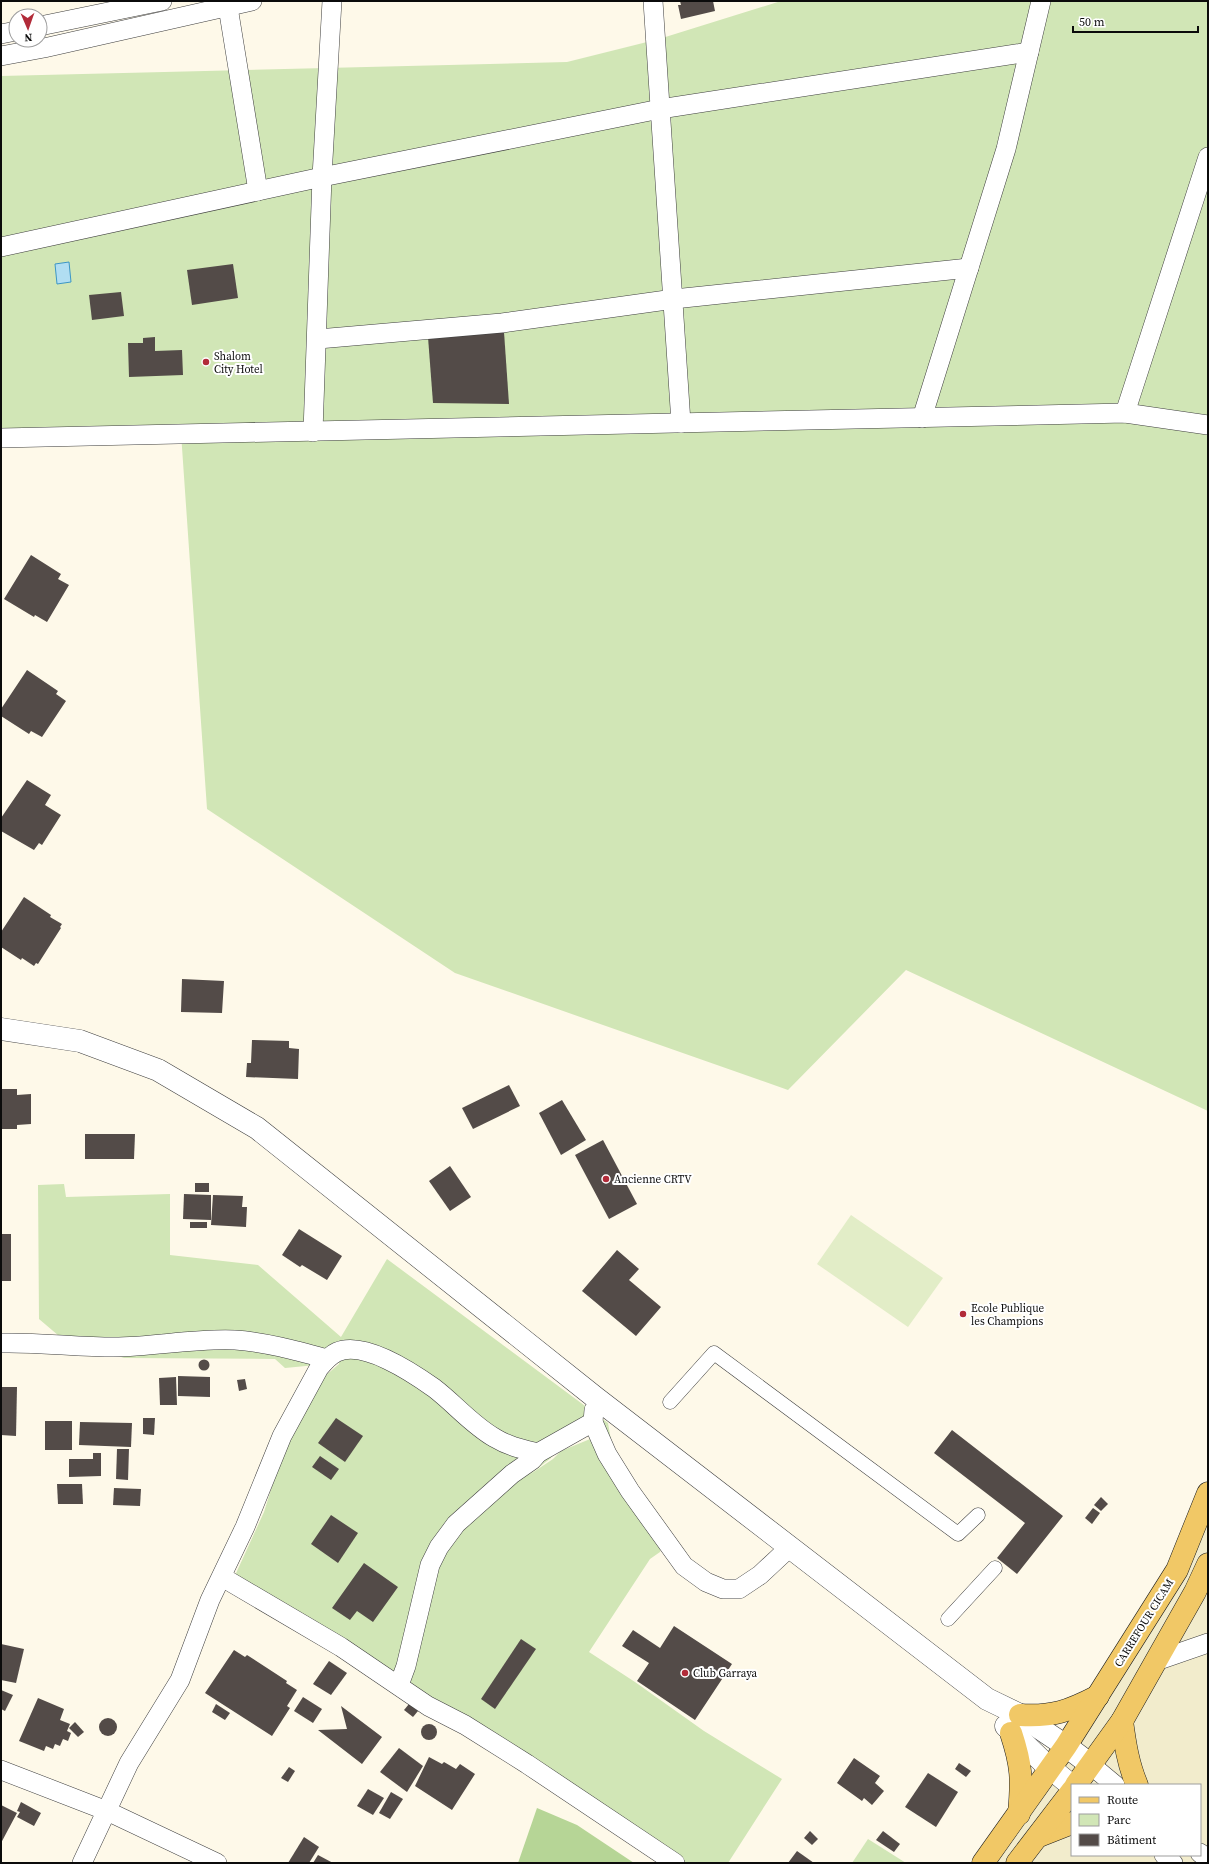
<svg xmlns="http://www.w3.org/2000/svg" width="1209" height="1864" viewBox="0 0 1209 1864" font-family="'Source Serif 4',serif">
  <style>
    .farmland { fill: #f2eccc; fill-rule: evenodd }
    .green { fill: #d1e6b6 }
    .forest { fill: #b6d596 }
    .pitch { fill: #e2edc7 }
    .water { fill: #b1def2; stroke: #3c96c5 }
    .building { fill: #534b48 }
    .lines { fill: none; stroke-linecap: round; stroke-linejoin: round }
    .pedestrian-casing { stroke: #3e3e3e; stroke-width: 15 }
    .minor-casing { stroke: #3e3e3e; stroke-width: 20 }
    .tertiary-casing { stroke: #3e3e3e; stroke-width: 23 }
    .primary-casing { stroke: #1c1c1c; stroke-width: 23 }
    .pedestrian { stroke: #fff; stroke-width: 14 }
    .minor { stroke: #fff; stroke-width: 19 }
    .tertiary { stroke: #fff; stroke-width: 22 }
    .primary { stroke: #f1c866; stroke-width: 22 }
    .poi-dot { fill: #b22b39; stroke: #fff; stroke-width: 1.5 }
    .labels { text-anchor: middle; dominant-baseline: central; stroke-width: 4; stroke-linejoin: round; paint-order: stroke }
    .poi-label { font-size: 11px; fill: #0b0b0b; stroke: #fff; text-anchor: start }
    .street-label { font-size: 11px; fill: #0b0b0b; stroke: #fff }
  </style>
  <rect width="100%" height="100%" fill="#fef9e9"/>
  <path class="farmland" d="M1208 1509V1863H984ZM1072 1785H1200V1855H1072Z"/>
  <g class="green">
    <path d="M781 1H1208V1111L906 970 788 1090 455 973 207 809 181 433 1 431V76L567 62 659 39Z"/>
    <path d="M64 1184 66 1197 170 1194V1255L258 1265 341 1337 387 1259 608 1423 611 1440 594 1434 558 1445 551 1458 529 1475 553 1459 561 1451 595 1437 662 1541 660 1552 650 1559 589 1652 635 1682 704 1731 782 1779 728 1863H659L621 1836 522 1772 428 1706 232 1582 264 1512 287 1438 325 1376 339 1364 340 1350 337 1363 285 1368 275 1359 124 1358 59 1336 39 1319 38 1185Z"/>
    <path d="M868 1839 906 1863H852Z"/>
  </g>
  <path class="forest" d="M537 1808 577 1825 634 1863H518Z"/>
  <path class="pitch" d="M851 1215 943 1278 908 1327 817 1264Z"/>
  <path class="water" d="M69 262 71 282 57 284 55 264Z"/>
  <g class="building">
    <path d="M680 1H713L715 11 681 19 678 5H681Z"/>
    <path d="M233 264 238 298 192 305 187 270Z"/>
    <path d="M121 292 124 316 92 320 89 295Z"/>
    <path d="M504 332 509 404 433 403 428 337Z"/>
    <path d="M155 337V351L182 350 183 375 129 377 128 343H143V338Z"/>
    <path d="M31 555 61 574 58 579 69 585 47 622 35 615 34 617 4 599Z"/>
    <path d="M27 670 58 691 56 694 66 701 42 737 31 731 29 734 1 716V709Z"/>
    <path d="M27 780 51 795 45 805 61 815 42 845 39 843 34 850 1 831V818Z"/>
    <path d="M24 897 51 915 50 917 62 924 60 927 61 928 38 964 36 963 34 966 22 958 21 960 1 947V932Z"/>
    <path d="M182 979 224 981 222 1013 181 1012Z"/>
    <path d="M252 1040 289 1041V1048L299 1049 298 1079 246 1077 247 1063H251Z"/>
    <path d="M509 1085 520 1106 473 1129 462 1108Z"/>
    <path d="M1 1089H17V1095L31 1094V1124L17 1125V1129H1Z"/>
    <path d="M562 1100 586 1140 561 1155 539 1113Z"/>
    <path d="M85 1134H135L134 1159H85Z"/>
    <path d="M603 1140 637 1204 609 1219 575 1155Z"/>
    <path d="M450 1166 471 1197 450 1211 429 1181Z"/>
    <rect x="195" y="1183" width="14" height="9"/>
    <path d="M184 1194 211 1195V1220L183 1219Z"/>
    <path d="M213 1195 243 1196 242 1207H247L246 1227 211 1225Z"/>
    <rect x="190" y="1222" width="17" height="6"/>
    <path d="M299 1229 342 1256 327 1280 302 1265 300 1267 282 1255Z"/>
    <rect x="1" y="1234" width="10" height="47"/>
    <path d="M617 1250 639 1269 629 1280 661 1307 636 1336 582 1291Z"/>
    <circle cx="204" cy="1365" r="5.5"/>
    <path d="M178 1376 210 1377V1397L178 1396Z"/>
    <path d="M176 1377 177 1405H160L159 1378Z"/>
    <path d="M245 1379 247 1389 239 1391 237 1380Z"/>
    <path d="M1 1387H17L16 1436 1 1435Z"/>
    <path d="M143 1418H155L154 1435 143 1434Z"/>
    <path d="M336 1418 363 1436 345 1462 318 1443Z"/>
    <rect x="45" y="1421" width="27" height="29"/>
    <path d="M80 1422 132 1423 131 1447 79 1445Z"/>
    <path d="M952 1430 1063 1516 1017 1574 997 1558 1025 1523 934 1453Z"/>
    <path d="M117 1449H129L128 1480 116 1479Z"/>
    <path d="M93 1453H101V1476L69 1477V1459H93Z"/>
    <path d="M320 1456 339 1469 331 1480 312 1467Z"/>
    <path d="M57 1484H82L83 1504H58Z"/>
    <path d="M114 1488 141 1489 140 1506 113 1505Z"/>
    <path d="M1101 1497 1108 1504 1101 1511 1094 1505Z"/>
    <path d="M1093 1508 1100 1513 1092 1524 1085 1518Z"/>
    <path d="M331 1515 358 1533 338 1563 311 1544Z"/>
    <path d="M364 1563 398 1587 373 1622 357 1611 350 1620 332 1608Z"/>
    <path d="M674 1626 732 1664 695 1720 637 1681 649 1663 622 1646 633 1630 660 1648Z"/>
    <path d="M521 1639 536 1649 495 1709 481 1699Z"/>
    <path d="M1 1644 24 1649 16 1683 1 1680Z"/>
    <path d="M234 1650 245 1657 247 1655 287 1681 286 1683 297 1690 287 1706 290 1708 272 1736 205 1693Z"/>
    <path d="M329 1661 347 1673 331 1695 313 1684Z"/>
    <path d="M1 1690 13 1695 5 1711 1 1709Z"/>
    <path d="M303 1697 322 1709 313 1723 294 1711Z"/>
    <path d="M38 1698 64 1709 60 1720 70 1724 67 1731 71 1733 68 1741 63 1739 60 1746 55 1744 53 1749 46 1746 44 1751 19 1741Z"/>
    <path d="M216 1704 230 1713 225 1720 212 1712Z"/>
    <path d="M409 1704 418 1711 413 1717 404 1710Z"/>
    <path d="M341 1706 382 1737 362 1764 318 1730 347 1729Z"/>
    <circle cx="108" cy="1727" r="9"/>
    <path d="M75 1722 84 1732 78 1737 69 1728Z"/>
    <circle cx="429" cy="1732" r="8"/>
    <path d="M399 1748 423 1766 407 1792 380 1772Z"/>
    <path d="M429 1757 442 1764 444 1762 456 1769 460 1764 475 1774 452 1810 415 1786Z"/>
    <path d="M854 1758 880 1776 875 1783 884 1791 872 1805 864 1798 862 1801 837 1783Z"/>
    <path d="M959 1763 971 1771 966 1777 955 1769Z"/>
    <path d="M289 1767 295 1771 288 1782 281 1778Z"/>
    <path d="M928 1773 958 1792 936 1827 905 1807Z"/>
    <path d="M368 1789 384 1798 373 1815 357 1806Z"/>
    <path d="M391 1792 403 1799 390 1819 379 1813Z"/>
    <path d="M21 1802 41 1813 34 1826 17 1817 20 1812 17 1811Z"/>
    <path d="M1 1805 17 1813 1 1843Z"/>
    <path d="M810 1831 818 1839 812 1845 804 1838Z"/>
    <path d="M883 1831 900 1844 894 1852 876 1840Z"/>
    <path d="M304 1837 319 1847 309 1863H288Z"/>
    <path d="M797 1851 814 1863H788Z"/>
    <path d="M318 1855 333 1863H313Z"/>
  </g>
  <g class="lines">
    <g class="pedestrian-casing">
      <g id="pedestrian">
        <path d="M670 1402 714 1353 958 1534 978 1515"/>
        <path d="M948 1619 995 1568"/>
      </g>
    </g>
    <g class="minor-casing">
      <g id="minor">
        <path d="M653 1 681 423"/>
        <path d="M228 7 258 191"/>
        <path d="M40 26 162 1"/>
        <path d="M1 34 16 31"/>
        <path d="M1 56 44 48 252 1"/>
        <path d="M1 247 322 177 660 109 1029 52"/>
        <path d="M318 339 502 323 674 299 969 268"/>
        <path d="M1125 413 1208 157"/>
        <path d="M922 418 1006 149 1041 1"/>
        <path d="M313 432 322 177 332 1"/>
        <path d="M1 438 1125 413 1208 425"/>
        <path d="M1 1343C39 1342 76 1347 114 1347 154 1347 194 1338 235 1340 266 1342 298 1351 327 1359"/>
        <path d="M594 1410 593 1422 607 1454 630 1491 684 1566 706 1582 723 1589H739L760 1575 790 1547"/>
        <path d="M222 1577 341 1647 428 1706 465 1725 527 1764 675 1863"/>
        <path d="M1156 1661 1208 1643"/>
        <path d="M399 1685 406 1666 430 1565 439 1547 456 1524 512 1474 532 1460 538 1453"/>
        <path d="M1091 1765 1115 1785"/>
        <path d="M1 1770 107 1811 217 1863"/>
        <path d="M1200 1853 1208 1859"/>
        <path d="M1164 1855 1173 1863"/>
        <path d="M82 1863 129 1763 180 1680 210 1600 245 1527 282 1436 319 1368C324 1362 330 1355 337 1352 364 1340 413 1373 434 1388 455 1404 472 1425 495 1438 508 1446 522 1449 538 1453L593 1422"/>
      </g>
    </g>
    <g class="tertiary-casing">
      <g id="tertiary">
        <path d="M1 1029 80 1041 158 1070 257 1128 596 1398 987 1699 1020 1715 1066 1746 1091 1765"/>
        <path d="M1006 1726 1043 1762 1072 1786"/>
      </g>
    </g>
    <g class="primary-casing">
      <g id="primary">
        <path d="M1020 1715C1053 1717 1069 1711 1098 1696"/>
        <path d="M1122 1721C1125 1743 1128 1764 1137 1785"/>
        <path d="M1011 1733C1022 1766 1022 1780 1019 1814"/>
        <path d="M1076 1785 1122 1721 1195 1592 1208 1564"/>
        <path d="M1039 1836 1072 1823"/>
        <path d="M983 1863 1066 1746 1177 1570 1208 1493"/>
        <path d="M1017 1863 1072 1791"/>
      </g>
    </g>
    <use href="#pedestrian" class="pedestrian"/>
    <use href="#minor" class="minor"/>
    <use href="#tertiary" class="tertiary"/>
    <use href="#primary" class="primary"/>
  </g>
  <g class="poi-dot">
    <circle cx="206" cy="362" r="4"/>
    <circle cx="606" cy="1179" r="4"/>
    <circle cx="963" cy="1314" r="4"/>
    <circle cx="685" cy="1673" r="4"/>
  </g>
  <g class="labels">
    <g class="poi-label">
      <text x="214" y="356">Shalom<tspan x="214" dy="13">City Hotel</tspan></text>
      <text x="614" y="1179">Ancienne CRTV</text>
      <text x="971" y="1308">Ecole Publique<tspan x="971" dy="13">les Champions</tspan></text>
      <text x="693" y="1673">Club Garraya</text>
    </g>
    <g class="street-label">
      <text transform="translate(1144 1623) rotate(-58)">CARREFOUR CICAM</text>
    </g>
  </g>
  <rect width="1209" height="1864" fill="none" stroke="#0b0b0b" stroke-width="4"/>
  <rect x="1071" y="1784" width="130" height="72" fill="#ffffff" stroke="#9d9d9d"/>
  <rect x="1079" y="1797" width="20" height="6" fill="#f1c866" stroke="#9d9d9d"/>
  <text x="1107" y="1804" font-size="12" fill="#0b0b0b">Route</text>
  <rect x="1079" y="1814" width="20" height="12" fill="#d1e6b6" stroke="#9d9d9d"/>
  <text x="1107" y="1824" font-size="12" fill="#0b0b0b">Parc</text>
  <rect x="1079" y="1834" width="20" height="12" fill="#534b48" stroke="#9d9d9d"/>
  <text x="1107" y="1844" font-size="12" fill="#0b0b0b">Bâtiment</text>
  <g transform="translate(28 28) rotate(178)"><circle r="19" fill="#ffffff" stroke="#9d9d9d"/>
  <path d="M0-3L7 15L0 10L-7 15Z" fill="#b22b39"/>
  <text y="-6" font-size="11" font-weight="bold" text-anchor="middle" fill="#0b0b0b">N</text>
  </g>
  <path d="M1073 26v6h125v-6" fill="none" stroke="#0b0b0b" stroke-width="2"/>
  <text x="1079" y="26" font-size="12" fill="#0b0b0b" stroke="#ffffff" stroke-width="3" paint-order="stroke">50 m</text>
</svg>
